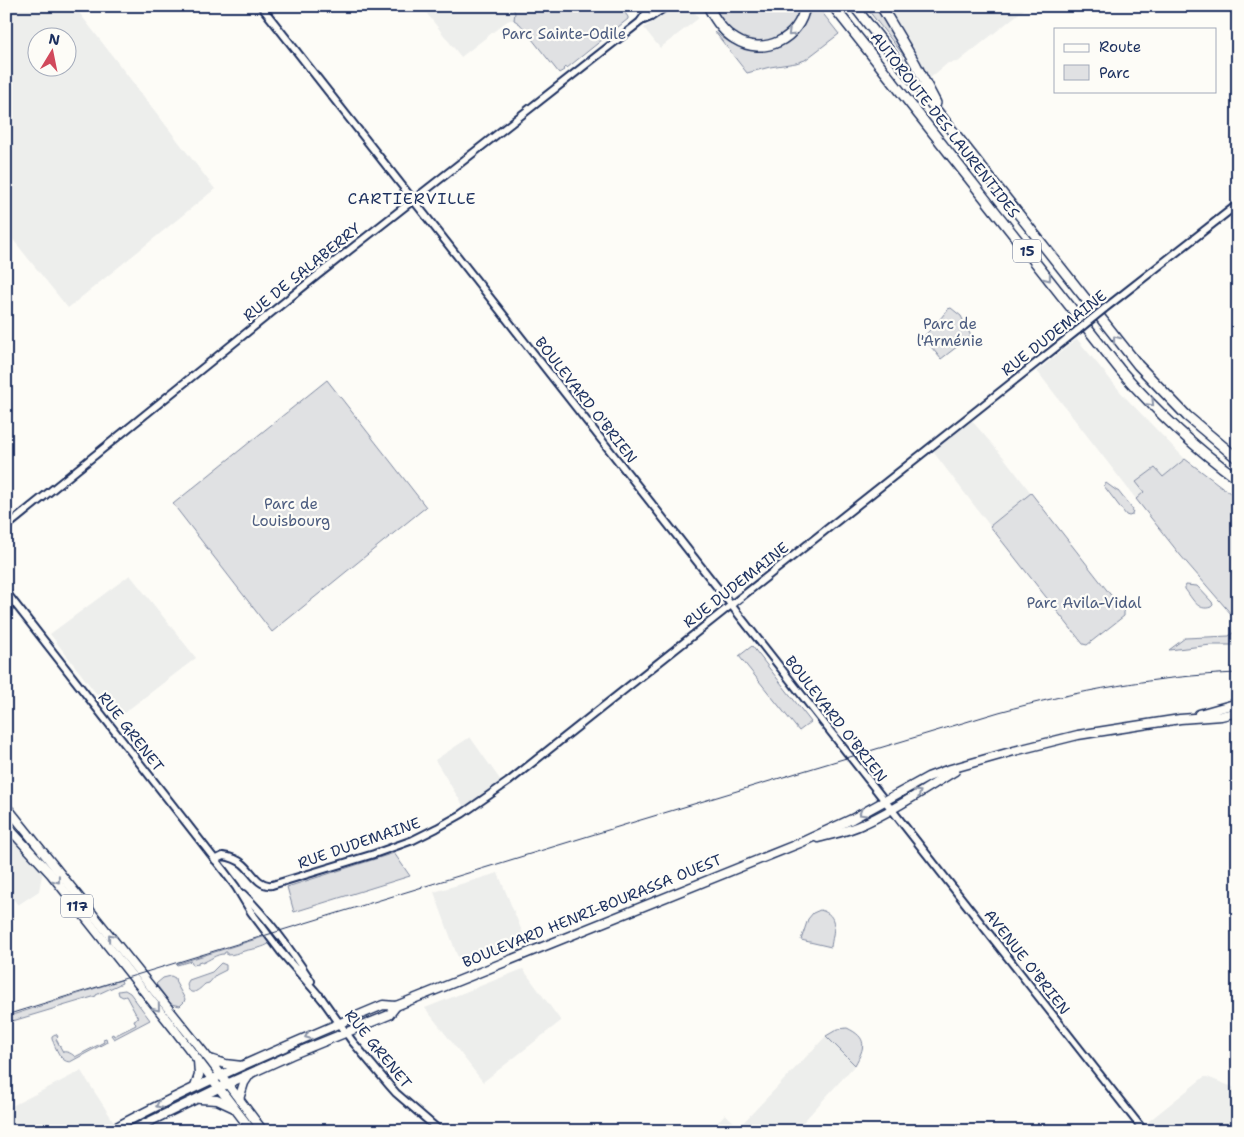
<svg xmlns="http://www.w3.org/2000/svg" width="1244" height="1137" viewBox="0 0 1244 1137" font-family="'Shantell Sans',sans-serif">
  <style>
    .built { fill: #edeeec; fill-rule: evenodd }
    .green { fill: #e0e1e3; stroke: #7e88a0 }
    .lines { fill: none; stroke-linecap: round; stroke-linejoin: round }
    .secondary-casing { stroke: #1b2f5e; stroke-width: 10 }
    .primary-casing { stroke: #1b2f5e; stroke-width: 11 }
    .highway-casing { stroke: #1b2f5e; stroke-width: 12 }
    .secondary { stroke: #fdfcf7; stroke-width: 6 }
    .primary { stroke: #fdfcf7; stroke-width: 8 }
    .highway { stroke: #fdfcf7; stroke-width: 9 }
    .tram { stroke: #1b2f5e; stroke-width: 1 }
    .secondary-bridge-casing { stroke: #1b2f5e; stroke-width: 10; stroke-linecap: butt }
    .secondary-bridge { stroke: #fdfcf7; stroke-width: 6 }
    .oneway { stroke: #8c96aa }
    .labels { text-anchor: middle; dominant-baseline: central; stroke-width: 4.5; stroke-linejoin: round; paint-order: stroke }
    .shield { fill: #fdfcf7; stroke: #5f6c8c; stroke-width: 1 }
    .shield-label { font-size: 14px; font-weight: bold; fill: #1b2f5e }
    .park-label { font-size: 15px; fill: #4c5c7f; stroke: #fdfcf7 }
    .street-label { font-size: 15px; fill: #1b2f5e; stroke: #fdfcf7 }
    .neighbourhood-label { font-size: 16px; letter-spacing: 1px; fill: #1b2f5e; stroke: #fdfcf7 }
  </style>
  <rect width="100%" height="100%" fill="#fdfcf7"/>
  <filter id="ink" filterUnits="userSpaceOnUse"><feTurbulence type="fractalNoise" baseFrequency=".02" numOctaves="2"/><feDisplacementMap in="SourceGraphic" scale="10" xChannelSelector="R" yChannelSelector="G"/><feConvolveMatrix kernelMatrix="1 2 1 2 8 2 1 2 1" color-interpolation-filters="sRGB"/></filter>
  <g filter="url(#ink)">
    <g class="built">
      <path d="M6 6H74L215 189 68 308 11 237 6 240ZM38 38H68V68H38Z"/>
      <path d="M421 6H510L515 12 514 20H510L506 22 461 57Z"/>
      <path d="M675 6H690L699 18 660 48 644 28Z"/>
      <path d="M887 6H1028L958 62 948 63 930 78Z"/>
      <path d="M1077 339 1124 396 1185 459 1136 499 1037 371Z"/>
      <path d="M972 421 1005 459 1031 493 990 526 934 453 935 450Z"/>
      <path d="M130 575 196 658 116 719 50 634Z"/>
      <path d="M470 737 501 781 464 807 435 760Z"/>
      <path d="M6 833 20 845 43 870 39 891 18 905 6 890Z"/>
      <path d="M498 873 526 941 461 966 434 892Z"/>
      <path d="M523 969 561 1021 483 1082 425 1008Z"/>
      <path d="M826 1036 855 1065 795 1131H710L725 1114 739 1127Z"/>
      <path d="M81 1071 114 1122 97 1131H6V1109Z"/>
      <path d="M1204 1077H1207L1238 1089V1131H1153L1148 1124 1149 1121Z"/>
    </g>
    <g class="green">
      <path d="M511 6H620L628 17V19L567 68 565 67 563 69 564 70 559 73 520 24 514 20 515 12Z"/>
      <path d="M711 6H803L792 30 769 43 744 41 726 27Z"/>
      <path d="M809 6H817L839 34 805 60 796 63 770 67 747 73 715 32C740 53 776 60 799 31 805 23 808 16 809 6Z"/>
      <path d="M865 6H876L906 55 904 56Z"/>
      <path d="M951 308 961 316 971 336 941 359 923 337 937 323 948 309Z"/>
      <path d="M327 380 426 507 272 632 173 504Z"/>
      <path d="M1185 459 1238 499V622L1181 556 1136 499 1144 492 1136 482 1155 468 1163 477Z"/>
      <path d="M1106 483 1117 491H1118L1133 510 1132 515 1129 516 1126 515 1104 486Z"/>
      <path d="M1031 493 1124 612V616L1087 645 1083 644 990 526Z"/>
      <path d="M1186 585 1197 586 1212 602 1213 605 1211 607C1198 612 1192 598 1185 589V587Z"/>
      <path d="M1238 629V645H1211L1169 650 1185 638 1229 636Z"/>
      <path d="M752 646 811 722 799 731 739 656Z"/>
      <path d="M394 853 410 876 294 912 287 887Z"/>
      <path d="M820 910C840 915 833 932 831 947L801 940 808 919 813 913Z"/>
      <path d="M266 936 272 942C261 949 256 948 244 951 238 953 233 955 227 955V952H225L224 954C216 954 210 960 202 963L201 961 198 962V964L193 965 191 961 177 965 176 964Z"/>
      <path d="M221 963 226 965V970L216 975 209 983 205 984C199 990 189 999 187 984L189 980 212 972Z"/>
      <path d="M171 976 175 978 176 983 185 999 184 1002 180 1006 171 1004 156 984 163 978Z"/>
      <path d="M121 980 122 983 96 995V996L6 1023V1017Z"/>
      <path d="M125 990 130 993 150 1020 114 1039 111 1035 113 1034 114 1036 136 1025 134 1020 138 1018 126 996 123 997 119 995 118 991Z"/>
      <path d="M847 1028C868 1038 865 1047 855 1065L826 1036 838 1029Z"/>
      <path d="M55 1034 57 1035 58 1037 56 1039 63 1052C67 1051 73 1054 75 1057L104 1042 103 1039 106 1038 107 1042 70 1062C60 1062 56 1048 52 1039V1036Z"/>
    </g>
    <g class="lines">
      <g class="secondary-casing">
        <g id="secondary">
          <path d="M261 6 1144 1131"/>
          <path d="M641 21 651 17 667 6"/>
          <path d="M1104 309 1238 204"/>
          <path d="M6 527 319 274 640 22 647 12 655 6"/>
          <path d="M6 592 224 871 236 887 251 912 281 952 322 999"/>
          <path d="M215 860 223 856C230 857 237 859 243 864 252 871 258 887 272 885L374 854 413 840 437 828 462 814 508 782 1078 330"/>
          <path d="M243 894C270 920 291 950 311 981"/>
          <path d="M320 996 352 1041 389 1085 396 1093 440 1131"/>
        </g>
      </g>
      <g class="primary-casing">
        <g id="primary">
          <path d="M1199 714 1238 703"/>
          <path d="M6 806 212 1063 263 1131"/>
          <path d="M6 825 51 874 174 1029 252 1131"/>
          <path d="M818 838C833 834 849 831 863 824 895 810 925 789 955 771"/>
          <path d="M210 1059 225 1064 242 1066"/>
          <path d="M195 1087 199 1075 198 1060"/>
          <path d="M200 1099 217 1100 232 1107"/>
          <path d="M239 1099 244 1083 250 1074"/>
          <path d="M109 1131C198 1083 290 1044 383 1005L396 1006 800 843 852 819 928 777 947 770 1014 751 1078 735 1180 719 1221 716 1238 712"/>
          <path d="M130 1131 227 1084 291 1055 389 1015 396 1006"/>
        </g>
      </g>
      <g class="highway-casing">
        <g id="highway">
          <path d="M708 6C714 18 723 32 735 39 763 57 800 39 805 6"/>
          <path d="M833 6 1121 371C1156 411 1195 448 1238 479"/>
          <path d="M854 6 1138 365 1187 416 1238 459"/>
          <path d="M881 6 915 63 936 103"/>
        </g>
      </g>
      <use href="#secondary" class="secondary"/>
      <use href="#primary" class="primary"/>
      <use href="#highway" class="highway"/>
      <path class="tram" d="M6 1015 634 822 999 712C1077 691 1157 676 1238 673"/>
      <g class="secondary-bridge-casing">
        <path id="secondary-bridge" d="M1078 330 1104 309"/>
      </g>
      <use href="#secondary-bridge" class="secondary-bridge"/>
    </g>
    <defs><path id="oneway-chevron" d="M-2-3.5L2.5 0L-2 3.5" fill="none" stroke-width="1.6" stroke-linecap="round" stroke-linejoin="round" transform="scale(1.25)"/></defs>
    <g class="oneway">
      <use href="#oneway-chevron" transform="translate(791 33) rotate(136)"/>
      <use href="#oneway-chevron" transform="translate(1048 278) rotate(52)"/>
      <use href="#oneway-chevron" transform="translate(1116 339) rotate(-128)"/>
      <use href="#oneway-chevron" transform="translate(1151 403) rotate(46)"/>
      <use href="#oneway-chevron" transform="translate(918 793) rotate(-32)"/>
      <use href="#oneway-chevron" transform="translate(862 813) rotate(150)"/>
      <use href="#oneway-chevron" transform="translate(57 880) rotate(52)"/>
      <use href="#oneway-chevron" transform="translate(111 937) rotate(-128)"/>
      <use href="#oneway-chevron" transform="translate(157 1008) rotate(51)"/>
      <use href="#oneway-chevron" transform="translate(308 1036) rotate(157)"/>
      <use href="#oneway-chevron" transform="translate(159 1105) rotate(153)"/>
    </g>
  </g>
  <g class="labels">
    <g class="shield">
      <rect x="1013" y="239.5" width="28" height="23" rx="4"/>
      <rect x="61" y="894.5" width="32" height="23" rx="4"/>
    </g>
    <g class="shield-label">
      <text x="1027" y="251">15</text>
      <text x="77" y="906">117</text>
    </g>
    <g class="park-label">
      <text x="564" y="34">Parc Sainte-Odile</text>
      <text x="950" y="324">Parc de<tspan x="950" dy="17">l'Arménie</tspan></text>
      <text x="291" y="504">Parc de<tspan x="291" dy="17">Louisbourg</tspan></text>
      <text x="1084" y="603">Parc Avila-Vidal</text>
    </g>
    <g class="street-label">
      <text transform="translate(945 125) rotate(52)">AUTOROUTE DES LAURENTIDES</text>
      <text transform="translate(302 272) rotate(-39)">RUE DE SALABERRY</text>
      <text transform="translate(1054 333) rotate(-38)">RUE DUDEMAINE</text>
      <text transform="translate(586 400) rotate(52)">BOULEVARD O'BRIEN</text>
      <text transform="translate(736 585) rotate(-38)">RUE DUDEMAINE</text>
      <text transform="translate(836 719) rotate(52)">BOULEVARD O'BRIEN</text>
      <text transform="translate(131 732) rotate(52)">RUE GRENET</text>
      <text transform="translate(359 843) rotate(-19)">RUE DUDEMAINE</text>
      <text transform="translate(592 911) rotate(-22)">BOULEVARD HENRI-BOURASSA OUEST</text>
      <text transform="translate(1027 962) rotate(52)">AVENUE O'BRIEN</text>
      <text transform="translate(378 1049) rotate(51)">RUE GRENET</text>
    </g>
    <g class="neighbourhood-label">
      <text x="412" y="198">CARTIERVILLE</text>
    </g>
  </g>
  <rect width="1244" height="1137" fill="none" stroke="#fdfcf7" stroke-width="25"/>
  <rect x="12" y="12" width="1219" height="1112" fill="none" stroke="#1b2f5e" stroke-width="2" filter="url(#ink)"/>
  <rect x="1054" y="28" width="162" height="65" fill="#fdfcf7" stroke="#a3aaba"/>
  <rect x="1064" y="44" width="25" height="8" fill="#fdfcf7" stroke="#a3aaba"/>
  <text x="1099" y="52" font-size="15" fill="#1b2f5e">Route</text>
  <rect x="1064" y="65" width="25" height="15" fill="#e0e1e3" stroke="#a3aaba"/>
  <text x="1099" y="78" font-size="15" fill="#1b2f5e">Parc</text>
  <g transform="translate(52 52) rotate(10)"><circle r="24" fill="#fdfcf7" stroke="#a3aaba"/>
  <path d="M0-4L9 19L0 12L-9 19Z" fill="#d1495b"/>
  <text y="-8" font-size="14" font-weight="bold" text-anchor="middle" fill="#1b2f5e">N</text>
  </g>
</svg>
